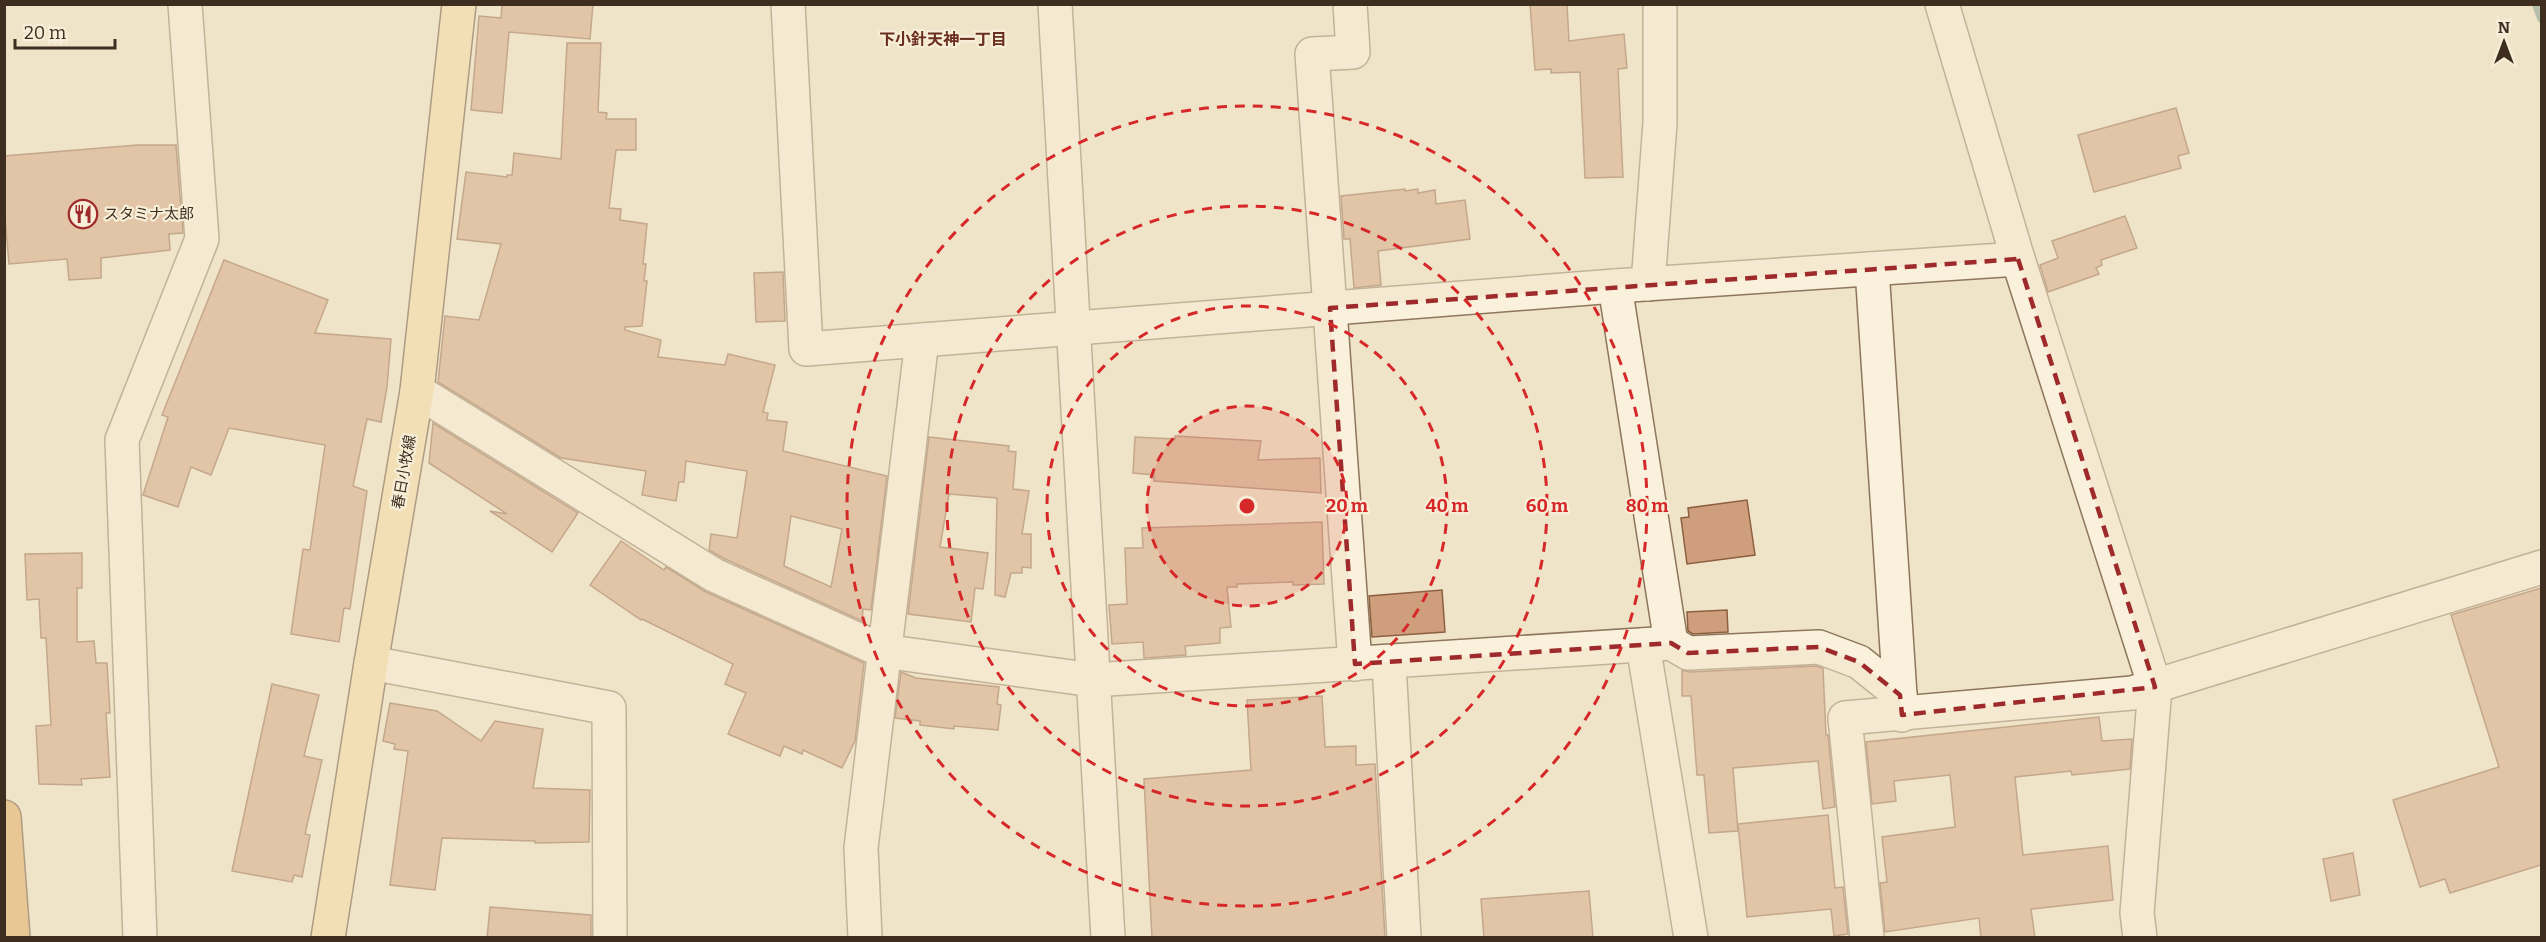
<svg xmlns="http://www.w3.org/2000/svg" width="2546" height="942" viewBox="0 0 2546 942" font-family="Bitter,'Noto Sans JP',serif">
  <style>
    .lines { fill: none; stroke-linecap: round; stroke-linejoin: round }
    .stream { stroke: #6f938a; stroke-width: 10 }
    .building { fill: #cf9f7d; stroke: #8d5f41; stroke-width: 1.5; fill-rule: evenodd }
    .minor-casing { stroke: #8d765c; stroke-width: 36 }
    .major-casing { stroke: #5b4430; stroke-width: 36 }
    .highway-casing { stroke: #5b4430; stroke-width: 36 }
    .minor { stroke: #faf1dc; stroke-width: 33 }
    .major { stroke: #f3d9a0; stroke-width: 33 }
    .highway { stroke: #e0a458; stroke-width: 33 }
    .marked { fill: none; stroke: #9e2a2b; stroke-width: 4.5; stroke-dasharray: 12 8; stroke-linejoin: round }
    .ring { fill: none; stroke: #d62828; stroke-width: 3; stroke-dasharray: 10 8 }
    .labels { text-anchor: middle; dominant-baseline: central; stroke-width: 4.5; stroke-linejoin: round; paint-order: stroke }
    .poi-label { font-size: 15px; fill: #3d2e20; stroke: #f7eed8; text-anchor: start }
    .street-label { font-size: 15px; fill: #3d2e20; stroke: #f7eed8 }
    .neighbourhood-label { font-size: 16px; font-weight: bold; fill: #6b2e1e; stroke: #f7eed8 }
    .centre { fill: #d62828; stroke: #f7eed8; stroke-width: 3 }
    .ring-label { font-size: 18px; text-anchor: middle; font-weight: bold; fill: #d62828; stroke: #f7eed8; stroke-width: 4.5; stroke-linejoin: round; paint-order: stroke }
  </style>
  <rect width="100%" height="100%" fill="#f0e4c8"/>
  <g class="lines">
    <path class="stream" d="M2537 4 2542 18"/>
  </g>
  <g class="building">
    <path d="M502 4H593L590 39 509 32 502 113 471 110 479 16 501 18Z"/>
    <path d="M1530 4H1567L1569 41 1624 34 1627 68 1618 69 1623 177 1585 178 1580 72 1551 73V69L1535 70Z"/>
    <path d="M567 43H601L598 112 607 113 606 119H636V150H616L609 208 621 209 620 220 647 224 643 264H646L644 281H647L642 326 625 327V330L661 340 658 357 725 365 728 354 775 365 763 412 768 413 767 420 787 422 783 451 887 476 871 610 863 609 862 621 723 558 709 550 711 534 737 538 747 471 686 461 684 482H679L676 501 642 495 646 471 561 458 438 382 445 316 479 320 501 244 457 239 466 172 507 177V175H512L514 153 561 159ZM791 516 842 529 831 587 784 566Z"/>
    <path d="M2176 108 2189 153 2178 156 2181 168 2094 192 2078 135Z"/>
    <path d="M138 145H176L183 233 169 234 170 250 101 258V278L69 280 67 259 9 264 4 205V156Z"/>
    <path d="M1405 189V191L1418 189V193L1435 190 1436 204 1465 200 1470 239 1378 251 1381 285 1354 288 1350 239H1344L1341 196Z"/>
    <path d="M2125 216 2137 248 2101 260 2102 265 2096 268 2099 274 2048 292 2040 265 2058 258 2052 241Z"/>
    <path d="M224 260 328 300 315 333 391 339 387 387 381 422 367 419 353 486 367 491 350 609 344 608 339 642 291 634 303 549 310 550 325 445 229 428 211 475 191 467 178 507 143 495 168 417 162 415Z"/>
    <path d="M783 272 785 321 756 322 754 273Z"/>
    <path d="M433 423 578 513 552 552 490 511 507 514 429 463Z"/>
    <path d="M1175 436 1261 441 1258 460 1320 458 1321 493 1154 481V475L1133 473 1135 437 1175 439Z"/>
    <path d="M929 437 1009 446 1008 451 1016 452 1013 489 1029 491 1022 534H1031V568L1022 567V573H1011L1005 597 995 595 997 498 949 494 940 547 988 553 983 589 975 588 971 622 908 614Z"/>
    <path d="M1747 500 1755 555 1687 564 1681 518 1689 517 1688 508Z"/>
    <path d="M1322 522 1324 584 1293 585V582L1237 584V587H1227L1231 627 1220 628V643L1185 646 1186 655 1144 658 1143 642 1112 644 1109 605 1127 604 1125 548H1143L1142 528Z"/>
    <path d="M621 541 664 570 666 567 706 592 864 663 855 741 842 768 803 750 802 754 784 746 780 756 728 734 746 693 725 684 733 664 642 619 641 620 590 585Z"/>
    <path d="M82 553V588H77V642L94 641 96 663H107L110 713H106L110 777 81 779 82 785 39 784 36 726 51 725 46 638H41L39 599 27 600 25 554Z"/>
    <path d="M2541 588V865L2450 893 2445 879 2420 887 2393 800 2499 767 2451 615Z"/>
    <path d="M1442 590 1445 632 1372 637 1369 596Z"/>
    <path d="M1727 610 1728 632 1693 634 1688 631 1687 612Z"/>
    <path d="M1816 666 1823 668 1826 735H1828L1835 807 1823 809 1818 761 1733 768 1738 831 1709 833 1704 775H1697L1691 696H1682V670L1689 672Z"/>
    <path d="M901 672 916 678 999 687 997 704 1001 705 998 730 954 726V729L920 725V721L895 718Z"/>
    <path d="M272 684 319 695 304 756 322 760 305 834 310 835 302 877 294 875 292 882 232 871Z"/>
    <path d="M1322 696 1325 747 1356 746V765L1375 764 1385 938H1152L1144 779 1251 770 1247 700Z"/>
    <path d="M390 703 437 711 481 741 495 721 543 729 533 788 590 790 589 842 535 843V841L442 838 435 890 390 885 408 751 394 749 395 744 383 741Z"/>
    <path d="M2099 717 2102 741 2132 739 2130 769 2072 775 2071 771 2015 777 2023 855 2108 846 2113 900 2031 909 2035 938H1981L1979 918 1885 932 1880 883 1887 882 1882 837 1955 827 1950 775 1894 781 1896 801 1872 804 1866 742Z"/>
    <path d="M1828 815 1835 888 1843 887 1848 934 1834 936 1831 909 1747 917 1738 824Z"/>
    <path d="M2353 853 2360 895 2331 901 2323 859Z"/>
    <path d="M1589 891 1593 938H1484L1481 899Z"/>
    <path d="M490 907 591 915V938H487Z"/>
  </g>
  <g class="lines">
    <g class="minor-casing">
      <g id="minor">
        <path d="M788 4 806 349 1615 286 2018 259"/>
        <path d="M1055 4 1108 938"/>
        <path d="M1350 4 1353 52 1312 54 1355 664"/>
        <path d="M1942 4 2018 259 2155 687 2137 913 2140 938"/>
        <path d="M1872 269 1900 695"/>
        <path d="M1648 284 1660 123V4"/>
        <path d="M1615 286 1671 643"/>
        <path d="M417 391 714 575 883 651 1093 680 1671 643 1688 653 1819 647 1859 662 1900 695 1902 715"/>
        <path d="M1643 645 1691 938"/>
        <path d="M371 663 609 708 610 938"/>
        <path d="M1389 663 1404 938"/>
        <path d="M140 938 122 440 202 239 185 4"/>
        <path d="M865 938 861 848 922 340"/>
        <path d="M1867 938 1845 718 2132 693 2542 567"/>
      </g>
    </g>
    <g class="major-casing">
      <path id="major" d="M328 938 371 663 417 391 459 4"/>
    </g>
    <g class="highway-casing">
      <path id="highway" d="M4 817 13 938"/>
    </g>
    <use href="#minor" class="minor"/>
    <use href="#major" class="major"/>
    <use href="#highway" class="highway"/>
  </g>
  <path d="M0 0H2546V942H0ZM2018 259 2155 687 1902 715 1900 695 1859 662 1819 647 1688 653 1671 643 1355 664 1330 308Z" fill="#f0e4c8" fill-opacity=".55" fill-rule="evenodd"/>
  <path class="marked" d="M2018 259 2155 687 1902 715 1900 695 1859 662 1819 647 1688 653 1671 643 1355 664 1330 308Z"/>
  <circle cx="1247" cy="506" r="100" fill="#d62828" fill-opacity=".12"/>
  <g class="ring">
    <circle cx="1247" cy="506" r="100"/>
    <circle cx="1247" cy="506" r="200"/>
    <circle cx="1247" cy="506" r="300"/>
    <circle cx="1247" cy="506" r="400"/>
  </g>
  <defs>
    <g id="restaurant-ring" transform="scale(1.5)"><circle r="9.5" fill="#f7eed8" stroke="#9e2a2b" stroke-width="1.5"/><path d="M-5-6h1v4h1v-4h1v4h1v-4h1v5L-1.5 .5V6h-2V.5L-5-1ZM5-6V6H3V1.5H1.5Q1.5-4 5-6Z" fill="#9e2a2b"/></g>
  </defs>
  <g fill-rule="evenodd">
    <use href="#restaurant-ring" x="83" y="214"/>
  </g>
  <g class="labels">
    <g class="poi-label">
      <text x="104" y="214">スタミナ太郎</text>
    </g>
    <g class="street-label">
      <text transform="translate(404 472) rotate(-80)">春日小牧線</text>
    </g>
    <g class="neighbourhood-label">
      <text x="943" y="39">下小針天神一丁目</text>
    </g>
  </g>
  <circle cx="1247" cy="506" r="9" class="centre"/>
  <g class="ring-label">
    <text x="1347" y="512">20 m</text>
    <text x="1447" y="512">40 m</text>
    <text x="1547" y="512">60 m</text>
    <text x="1647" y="512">80 m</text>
  </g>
  <rect width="2546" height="942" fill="none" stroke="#3d2e20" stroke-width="12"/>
  <g transform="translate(2504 42)" stroke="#f7eed8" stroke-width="4.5" paint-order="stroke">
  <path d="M0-4.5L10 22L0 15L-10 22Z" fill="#3d2e20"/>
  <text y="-9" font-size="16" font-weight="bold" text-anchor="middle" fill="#3d2e20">N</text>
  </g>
  <path d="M15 39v9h100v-9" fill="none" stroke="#3d2e20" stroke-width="3"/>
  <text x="24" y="39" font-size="18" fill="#3d2e20" stroke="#f7eed8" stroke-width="4.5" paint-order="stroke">20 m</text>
</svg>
